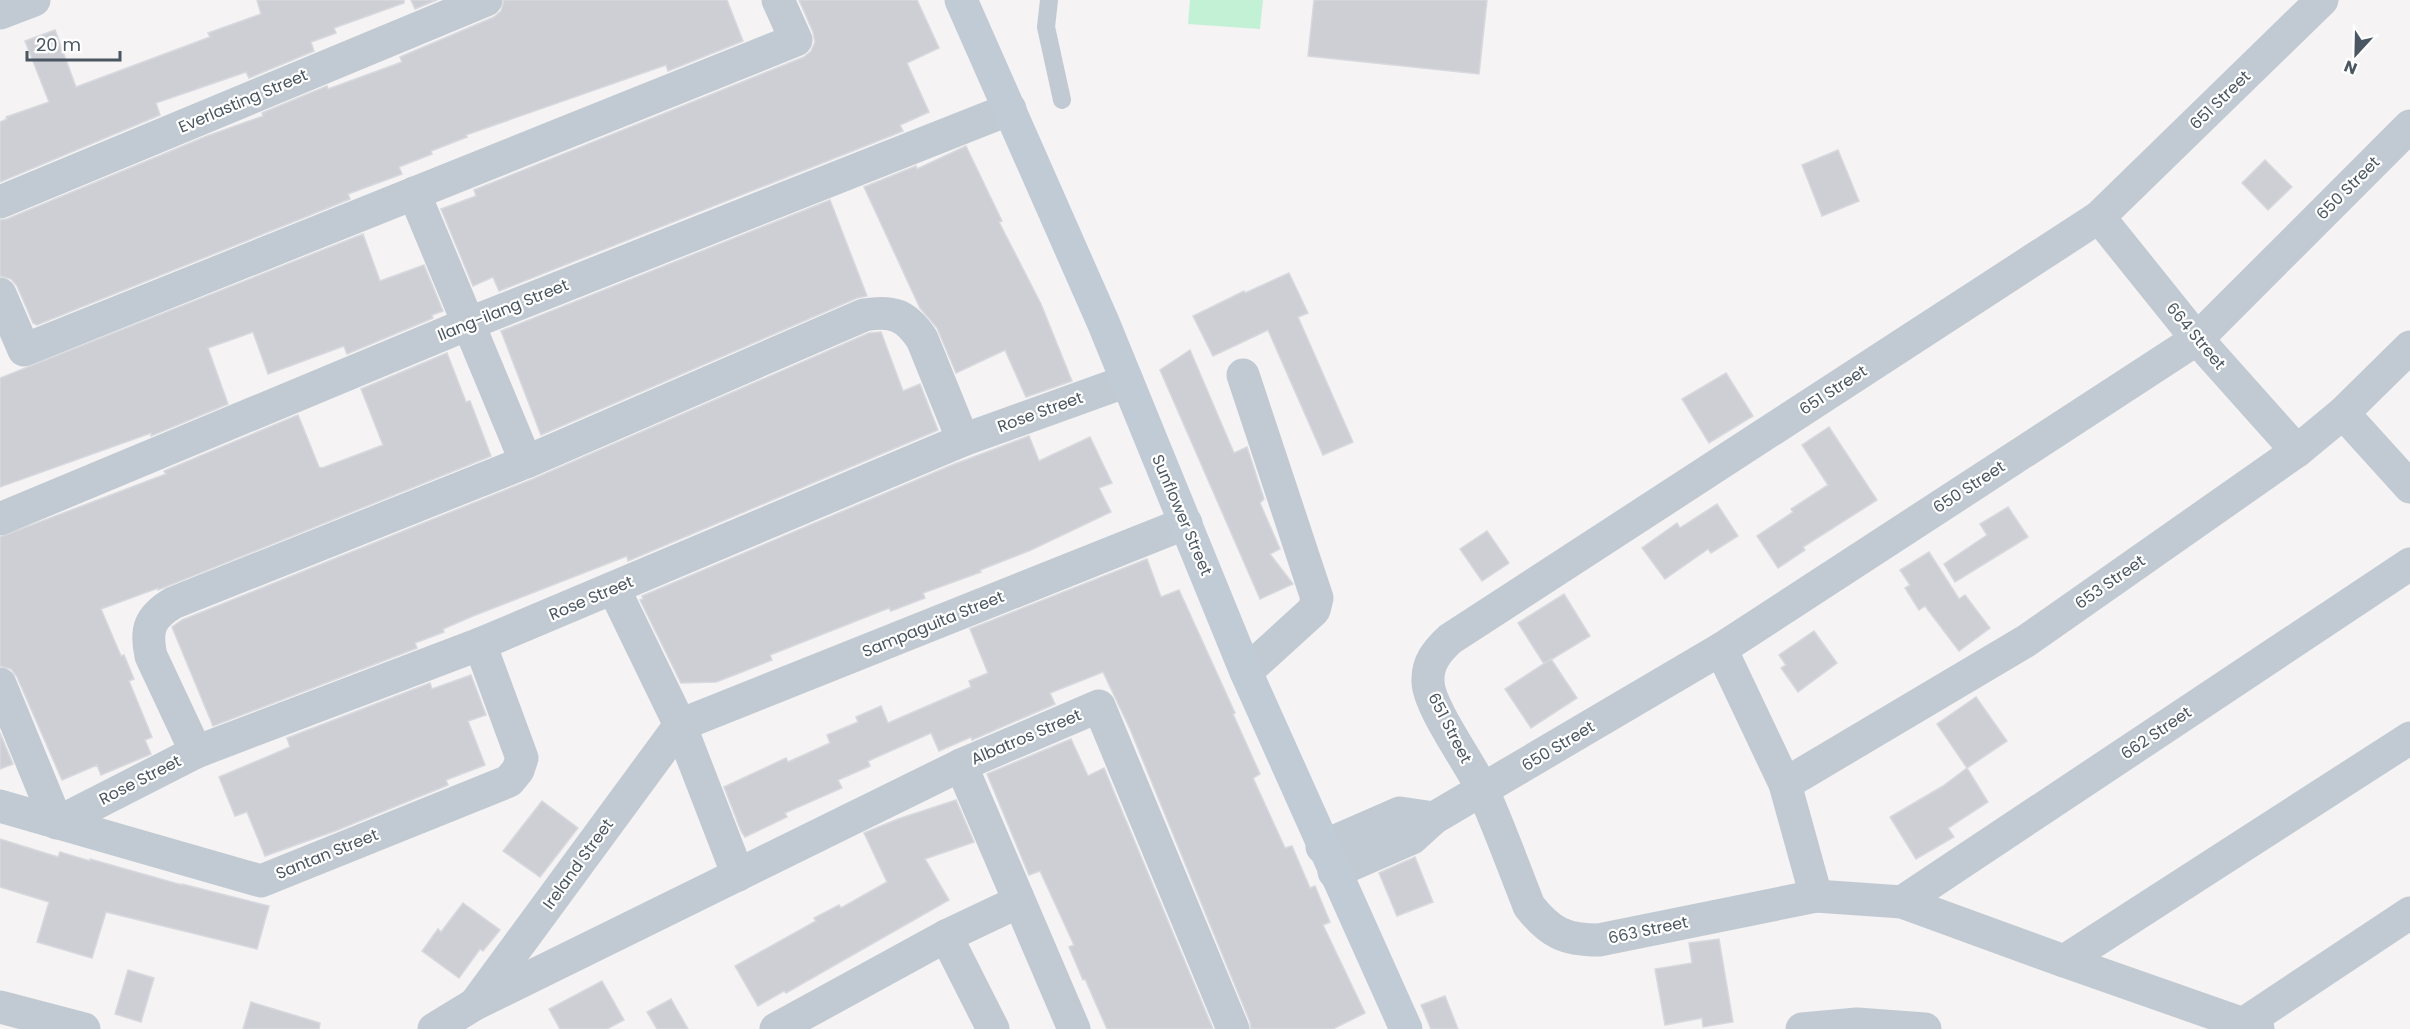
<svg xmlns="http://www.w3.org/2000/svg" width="2410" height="1029" viewBox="0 0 2410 1029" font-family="Poppins,sans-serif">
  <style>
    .green { fill: #c3f1d5 }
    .building { fill: #cdcfd5; stroke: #d7d9de; stroke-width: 1.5 }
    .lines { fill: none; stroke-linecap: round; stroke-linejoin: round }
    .service { stroke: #c1cad2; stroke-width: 18 }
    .minor { stroke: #c1cad2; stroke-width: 33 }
    .secondary { stroke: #c1cbd6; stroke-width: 33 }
    .labels { text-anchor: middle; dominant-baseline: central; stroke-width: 4.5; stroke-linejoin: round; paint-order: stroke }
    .street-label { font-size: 16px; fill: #4a5661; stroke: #fff }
  </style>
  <rect width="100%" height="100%" fill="#f5f3f3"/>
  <path class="green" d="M1190 0H1263L1260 29 1188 24Z"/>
  <g class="building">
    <path d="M257 0H404V3L334 28 336 33 311 42 314 51 249 78 246 72 156 103 160 115 0 182V122L7 119 6 117 49 102 25 41 55 30 76 87 210 37 208 33 261 14Z"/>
    <path d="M411 0H437L415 9Z"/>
    <path d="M504 0H727L743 41 668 71 666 65 466 135 467 137 431 151 432 154 399 167 402 174 348 194 350 199 37 325 33 323 17 286 11 279 0 276V220L7 219 207 136 263 116 262 113 327 86 328 89 402 62 400 57 494 17 501 11Z"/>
    <path d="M799 0H917L939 48 907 63 929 112 900 125 903 131 499 291 493 277 473 286 441 209 476 196 474 190 804 57 811 51 815 42 813 32Z"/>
    <path d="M1314 0H1487L1479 74 1308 56Z"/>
    <path d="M966 146 1002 221 999 222 1041 304 1072 381 1026 397 1005 350 956 373 937 328 920 308 864 187 916 166 917 169Z"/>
    <path d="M1838 150 1859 201 1822 216 1802 165Z"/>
    <path d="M2265 160 2292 187 2268 210 2242 183Z"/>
    <path d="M830 200 867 296 857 298 541 435 501 331Z"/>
    <path d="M363 234 380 281 424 265 443 311 432 315 433 318 347 354 344 346 268 374 253 332 208 348 228 404 151 436V433L0 487V378Z"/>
    <path d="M1289 273 1308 313 1298 317 1353 442 1323 455 1268 330 1213 356 1193 316 1244 291 1245 293Z"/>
    <path d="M881 332 903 391 920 384 938 430 628 561 627 556 473 616 443 629 444 632 415 643 417 648 213 726 172 627 182 620 533 479 869 333Z"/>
    <path d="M1190 350 1234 453 1247 447 1264 499 1260 503 1280 549 1270 554 1293 584 1260 599 1160 370Z"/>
    <path d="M447 353 466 402 470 401 491 456 158 590V588L101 609 121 656 124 655 134 679 129 681 152 737 145 740 151 754 101 775 97 765 62 780 17 677 11 669 0 666V537L166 474 164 471 298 415 319 467 322 468 383 445 361 389Z"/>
    <path d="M1726 373 1753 416 1709 443 1682 399Z"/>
    <path d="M1829 427 1877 500 1803 547 1805 550 1778 568 1757 536 1793 512 1791 509 1828 485 1802 445Z"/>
    <path d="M1029 436 1039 461 1090 437 1112 483 1099 488 1111 512 1031 550 980 570 981 572 923 593 925 598 891 611 889 608 770 655 772 660 737 674 716 682 681 683 640 600 643 599 642 596 952 465Z"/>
    <path d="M1717 504 1738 536 1711 553 1708 549 1665 579 1642 548 1677 523 1680 528Z"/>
    <path d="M2008 507 2028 537 1955 582 1944 564 1987 535 1980 524Z"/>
    <path d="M1487 531 1509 563 1482 581 1460 549Z"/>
    <path d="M1929 552 1959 599 1965 595 1990 628 1959 651 1925 606 1919 610 1905 588 1910 585 1900 570Z"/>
    <path d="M1147 559 1161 597 1179 590 1235 713 1233 714 1260 774 1253 778 1285 848 1292 846 1310 888 1315 886 1330 922 1323 925 1365 1013 1333 1029H1251L1250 1022 1130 729 1103 672 1050 693 1055 704 972 740 971 737 939 751 931 733 868 761 870 766 838 780 842 788 785 813 787 817 745 837 741 831 724 787 786 758 788 762 830 743 827 735 858 722 856 717 881 706 888 723 971 687 969 681 988 673 970 629Z"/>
    <path d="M1564 594 1590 636 1544 664 1518 623Z"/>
    <path d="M1814 631 1837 663 1798 692 1781 668 1786 665 1779 655Z"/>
    <path d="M1551 659 1577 698 1531 728 1505 689Z"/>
    <path d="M471 675 486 715 468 721 485 765 446 780 448 785 335 831 265 856 247 812 235 816 219 777 290 747 287 738 430 683 432 689Z"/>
    <path d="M1976 697 2007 741 1967 768 1937 724Z"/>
    <path d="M0 733 13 764 0 769Z"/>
    <path d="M1071 739 1088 776 1104 768 1213 1029H1107L1085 979 1083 980 1069 947 1074 945 1040 871 1029 875 987 774Z"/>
    <path d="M1967 768 1988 802 1948 828 1954 837 1916 859 1890 817 1943 786Z"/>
    <path d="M956 800 974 842 925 859 949 900 786 993 784 991 758 1006 735 966 816 921 814 918 839 905 841 908 887 882 864 833 898 819Z"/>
    <path d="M542 801 578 828 540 877 503 851Z"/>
    <path d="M0 839 58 857 60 852 90 861V859L182 885V884L269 906 257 949 106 912 92 958 37 942 49 902 0 887Z"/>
    <path d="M1415 857 1433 902 1397 916 1379 873Z"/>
    <path d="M463 903 500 930 483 951 480 949 459 978 422 951 438 929 441 932Z"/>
    <path d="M1719 939 1733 1022 1703 1027 1702 1018 1665 1025 1655 969 1692 963 1689 943Z"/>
    <path d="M128 970 154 978 141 1022 115 1014Z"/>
    <path d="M602 981 624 1020 607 1029H560L549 1009Z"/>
    <path d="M1445 996 1458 1029H1431L1421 1005Z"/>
    <path d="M671 999 688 1029H657L647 1012Z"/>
    <path d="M251 1002 320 1023 319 1029H243Z"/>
  </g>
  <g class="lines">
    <path class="service" d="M1049 0 1046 27 1062 100"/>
    <g class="minor">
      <path d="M2322 0 2099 217 1450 639C1437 651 1427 663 1428 682 1429 708 1471 764 1483 791 1500 829 1514 868 1529 906 1550 933 1565 940 1599 940L1816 896 1902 902 2064 961 2410 738"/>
      <path d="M0 13 34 0"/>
      <path d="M414 193 526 462"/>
      <path d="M0 202 486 0"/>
      <path d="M2099 217 2197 339 2297 451"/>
      <path d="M0 294 24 350 796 40 778 0"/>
      <path d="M1243 375 1317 598 1314 610 1246 672"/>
      <path d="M2343 413 2410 487"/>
      <path d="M0 519 470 323 1010 109"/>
      <path d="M614 589 680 725 738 875"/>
      <path d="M1721 649 1785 784 1816 896"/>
      <path d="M0 684 57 823 196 752 480 644 963 440 1127 381"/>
      <path d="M196 752 151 656C145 629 150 617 173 603L526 462 864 315C893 310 906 315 922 339L963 440"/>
      <path d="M1785 784 2026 641 2297 451 2343 413 2410 347"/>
      <path d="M0 806 261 881 509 781 518 770 522 758 480 644"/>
      <path d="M1322 847 1400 813 1434 818"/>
      <path d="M1334 872 1412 838 1434 818 1721 649 2197 339 2410 126"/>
      <path d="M1902 902 2410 564"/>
      <path d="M946 936 993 1029"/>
      <path d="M2064 961 2258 1029"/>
      <path d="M475 1004 680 725 1186 523"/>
      <path d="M0 1007 84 1029"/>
      <path d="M2243 1024 2410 913"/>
      <path d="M434 1029 475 1004 961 765"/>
      <path d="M776 1029 946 936 1018 902"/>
      <path d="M1074 1029 961 765 1099 706 1233 1029"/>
      <path d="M1802 1029 1857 1024 1925 1029"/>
    </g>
    <path class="secondary" d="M961 0 1103 322 1246 672 1406 1029"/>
  </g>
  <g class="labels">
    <g class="street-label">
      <text transform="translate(2220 100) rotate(-44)">651 Street</text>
      <text transform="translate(243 101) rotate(-23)">Everlasting Street</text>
      <text transform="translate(2348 188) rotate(-45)">650 Street</text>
      <text transform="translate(503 310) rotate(-22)">Ilang-ilang Street</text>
      <text transform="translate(2196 336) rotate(50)">664 Street</text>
      <text transform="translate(1833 390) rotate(-33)">651 Street</text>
      <text transform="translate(1040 412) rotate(-20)">Rose Street</text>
      <text transform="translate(1969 487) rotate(-33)">650 Street</text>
      <text transform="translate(1182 515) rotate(67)">Sunflower Street</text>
      <text transform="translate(2110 582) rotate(-35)">653 Street</text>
      <text transform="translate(591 598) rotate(-23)">Rose Street</text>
      <text transform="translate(933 624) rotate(-22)">Sampaguita Street</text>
      <text transform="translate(1450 728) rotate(63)">651 Street</text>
      <text transform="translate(2156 733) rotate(-34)">662 Street</text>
      <text transform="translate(1026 737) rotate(-23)">Albatros Street</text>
      <text transform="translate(1558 746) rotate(-31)">650 Street</text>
      <text transform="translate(140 780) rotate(-27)">Rose Street</text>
      <text transform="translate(327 854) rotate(-22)">Santan Street</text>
      <text transform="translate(578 864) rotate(-54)">Ireland Street</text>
      <text transform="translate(1648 930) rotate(-12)">663 Street</text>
    </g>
  </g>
  <g transform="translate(2356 54) rotate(202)" stroke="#ffffff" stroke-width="4.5" paint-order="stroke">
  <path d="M0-4.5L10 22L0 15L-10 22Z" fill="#4a5661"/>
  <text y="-9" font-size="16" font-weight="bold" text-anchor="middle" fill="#4a5661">N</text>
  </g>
  <path d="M27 51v9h93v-9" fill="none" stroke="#4a5661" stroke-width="3"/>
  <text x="36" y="51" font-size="18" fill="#4a5661" stroke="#ffffff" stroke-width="4.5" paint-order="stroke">20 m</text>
</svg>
